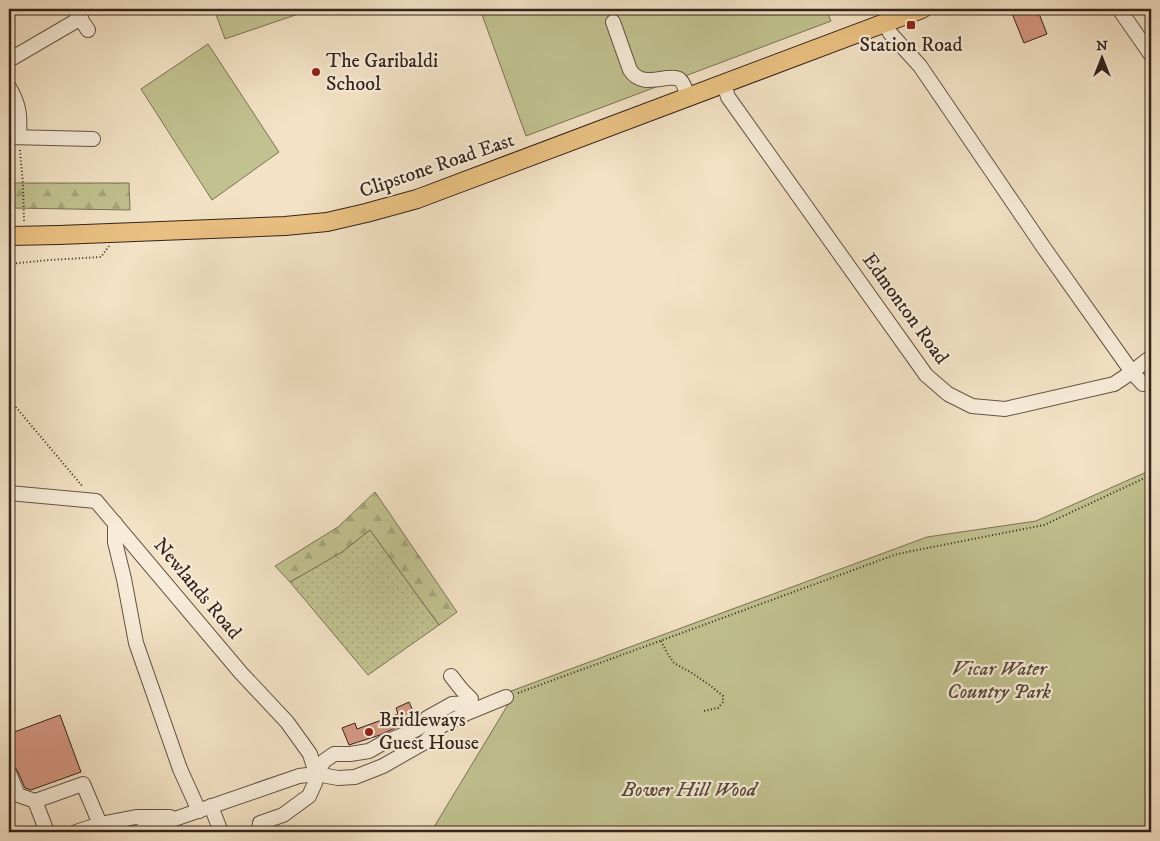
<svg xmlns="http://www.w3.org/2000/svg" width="1160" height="841" viewBox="0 0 1160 841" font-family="'IM FELL DW Pica',serif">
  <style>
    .grass { fill: url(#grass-dots); stroke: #7a7256 }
    .forest { fill: url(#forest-firs); stroke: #7a7256 }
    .green { fill: #c1c290; stroke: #7a7256 }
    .building { fill: #d59783; stroke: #34231d }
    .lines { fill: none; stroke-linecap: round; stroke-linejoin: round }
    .minor-casing { stroke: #645347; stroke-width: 16 }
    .major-casing { stroke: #34231d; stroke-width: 20 }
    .path { stroke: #34231d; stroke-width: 2; stroke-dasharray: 1 2.5; stroke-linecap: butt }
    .minor { stroke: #f7ecd9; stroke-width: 14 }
    .major { stroke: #eac182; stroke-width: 18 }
    .poi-dot { fill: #8f2418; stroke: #f7ecd9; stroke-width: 2 }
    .labels { text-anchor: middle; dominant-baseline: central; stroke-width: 4.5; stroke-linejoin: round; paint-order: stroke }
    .poi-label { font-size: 20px; fill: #34231d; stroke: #f7ecd9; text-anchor: start }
    .street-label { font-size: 20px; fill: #34231d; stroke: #f7ecd9 }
    .park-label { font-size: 20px; font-style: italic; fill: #574b3a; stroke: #f7ecd9 }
  </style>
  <defs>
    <pattern id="grass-dots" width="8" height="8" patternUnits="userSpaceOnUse" patternTransform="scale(1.25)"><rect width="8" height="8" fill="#c1c290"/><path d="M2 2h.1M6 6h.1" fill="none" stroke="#a6a67c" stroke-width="1.8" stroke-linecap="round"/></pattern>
    <pattern id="forest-firs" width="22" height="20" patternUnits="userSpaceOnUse" patternTransform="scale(1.25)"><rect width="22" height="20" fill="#c1c290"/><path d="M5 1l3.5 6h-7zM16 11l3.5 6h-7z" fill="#a6a67c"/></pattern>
  </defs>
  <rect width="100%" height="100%" fill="#f3e2c5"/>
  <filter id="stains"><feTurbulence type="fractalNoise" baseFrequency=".004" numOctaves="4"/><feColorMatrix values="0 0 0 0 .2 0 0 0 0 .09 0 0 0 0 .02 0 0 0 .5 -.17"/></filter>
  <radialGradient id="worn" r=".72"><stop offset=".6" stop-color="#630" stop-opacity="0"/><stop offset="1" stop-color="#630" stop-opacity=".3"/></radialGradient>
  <path class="grass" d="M370 530 439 625 368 675 290 582 342 552Z"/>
  <g class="forest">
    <path d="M9 183H129L130 210 9 208Z"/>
    <path d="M375 492 457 612 439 625 370 530 342 552 290 582 275 566 338 527Z"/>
  </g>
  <g class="green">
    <path d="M214 9H310V10L225 39Z"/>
    <path d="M480 9H826L831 21 526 136Z"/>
    <path d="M208 44 279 152 212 200 141 89Z"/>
    <path d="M1151 470V832H431L512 698 511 691 927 537 1036 521Z"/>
  </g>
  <g class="building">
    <path d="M1016 9H1033L1034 12 1038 11 1047 34 1024 43 1011 11Z"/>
    <path d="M409 702 414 713 411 715 414 719 380 735 349 745 342 728 355 723 357 729 398 714 396 708Z"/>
    <path d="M60 715 81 772 31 790 25 788 17 770 13 765 9 754V734Z"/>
  </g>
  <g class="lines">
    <g class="minor-casing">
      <g id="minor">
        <path d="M74 9 88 30"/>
        <path d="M1119 9 1151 55"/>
        <path d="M613 22 630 70C639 84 653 80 667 78 671 78 675 77 679 79 684 82 686 92 688 97"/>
        <path d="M885 23 890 33 920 66 1044 248 1132 372 1143 384"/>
        <path d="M9 60 81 18"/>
        <path d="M724 84 728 97 926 375 948 394 972 406 1005 409 1114 384 1132 372 1151 357"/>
        <path d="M9 87C20 106 20 116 19 137"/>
        <path d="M9 137 93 139"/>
        <path d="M9 493 96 501 241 673 287 722 310 754 316 774"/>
        <path d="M115 523V542L124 579 136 643 180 769 199 811"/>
        <path d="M9 773 18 795 35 801 47 832"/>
        <path d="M35 801 83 784 100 824"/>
        <path d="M211 806 221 832"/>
        <path d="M76 832 100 824 136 817H170"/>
        <path d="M137 832 299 776 316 774 338 778 355 777 383 766 425 742 441 726 467 713 506 697"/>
        <path d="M259 832 260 823 283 815 309 796 315 783 316 774 324 761 334 754H350L369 751 383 743 415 730 423 725 427 718 452 704 467 703 471 699 462 690 451 676"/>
      </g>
    </g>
    <g class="major-casing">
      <path id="major" d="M9 236 59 235 285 226 327 222 366 213 417 199 922 9"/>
    </g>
    <g class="path">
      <path d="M20 150 23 185 24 222"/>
      <path d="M9 264 49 260 101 257 109 246"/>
      <path d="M9 399 83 487"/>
      <path d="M661 641 667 653 674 663 692 673 711 686 723 696V702L718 708 704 711"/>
      <path d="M518 693 897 554 1044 525 1151 475"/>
    </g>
    <use href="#minor" class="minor"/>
    <use href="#major" class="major"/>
  </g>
  <g class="poi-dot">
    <rect x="906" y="20" width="10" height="10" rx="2.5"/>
    <circle cx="316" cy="72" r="5"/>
    <circle cx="369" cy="732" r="5"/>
  </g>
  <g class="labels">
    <g class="poi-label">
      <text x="911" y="45" text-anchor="middle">Station Road</text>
      <text x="326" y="61">The Garibaldi<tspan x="326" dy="23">School</tspan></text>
      <text x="379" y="720">Bridleways<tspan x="379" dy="23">Guest House</tspan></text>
    </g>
    <g class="street-label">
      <text transform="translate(437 166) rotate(-19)">Clipstone Road East</text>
      <text transform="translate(905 309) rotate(54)">Edmonton Road</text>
      <text transform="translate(197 589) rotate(50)">Newlands Road</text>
    </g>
    <g class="park-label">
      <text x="999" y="669">Vicar Water<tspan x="999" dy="23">Country Park</tspan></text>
      <text x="689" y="790">Bower Hill Wood</text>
    </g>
  </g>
  <rect width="1160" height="841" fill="none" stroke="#f3e2c5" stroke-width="30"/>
  <rect x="10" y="10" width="1140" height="821" fill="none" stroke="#34231d" stroke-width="2.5"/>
  <rect x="15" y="15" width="1130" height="811" fill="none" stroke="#34231d"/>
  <g transform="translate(1102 58)" stroke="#f7ecd9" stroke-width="4" paint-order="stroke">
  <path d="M0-4L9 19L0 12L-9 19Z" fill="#34231d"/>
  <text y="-8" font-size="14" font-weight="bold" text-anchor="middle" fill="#34231d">N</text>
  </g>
  <rect width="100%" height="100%" filter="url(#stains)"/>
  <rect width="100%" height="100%" fill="url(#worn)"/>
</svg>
